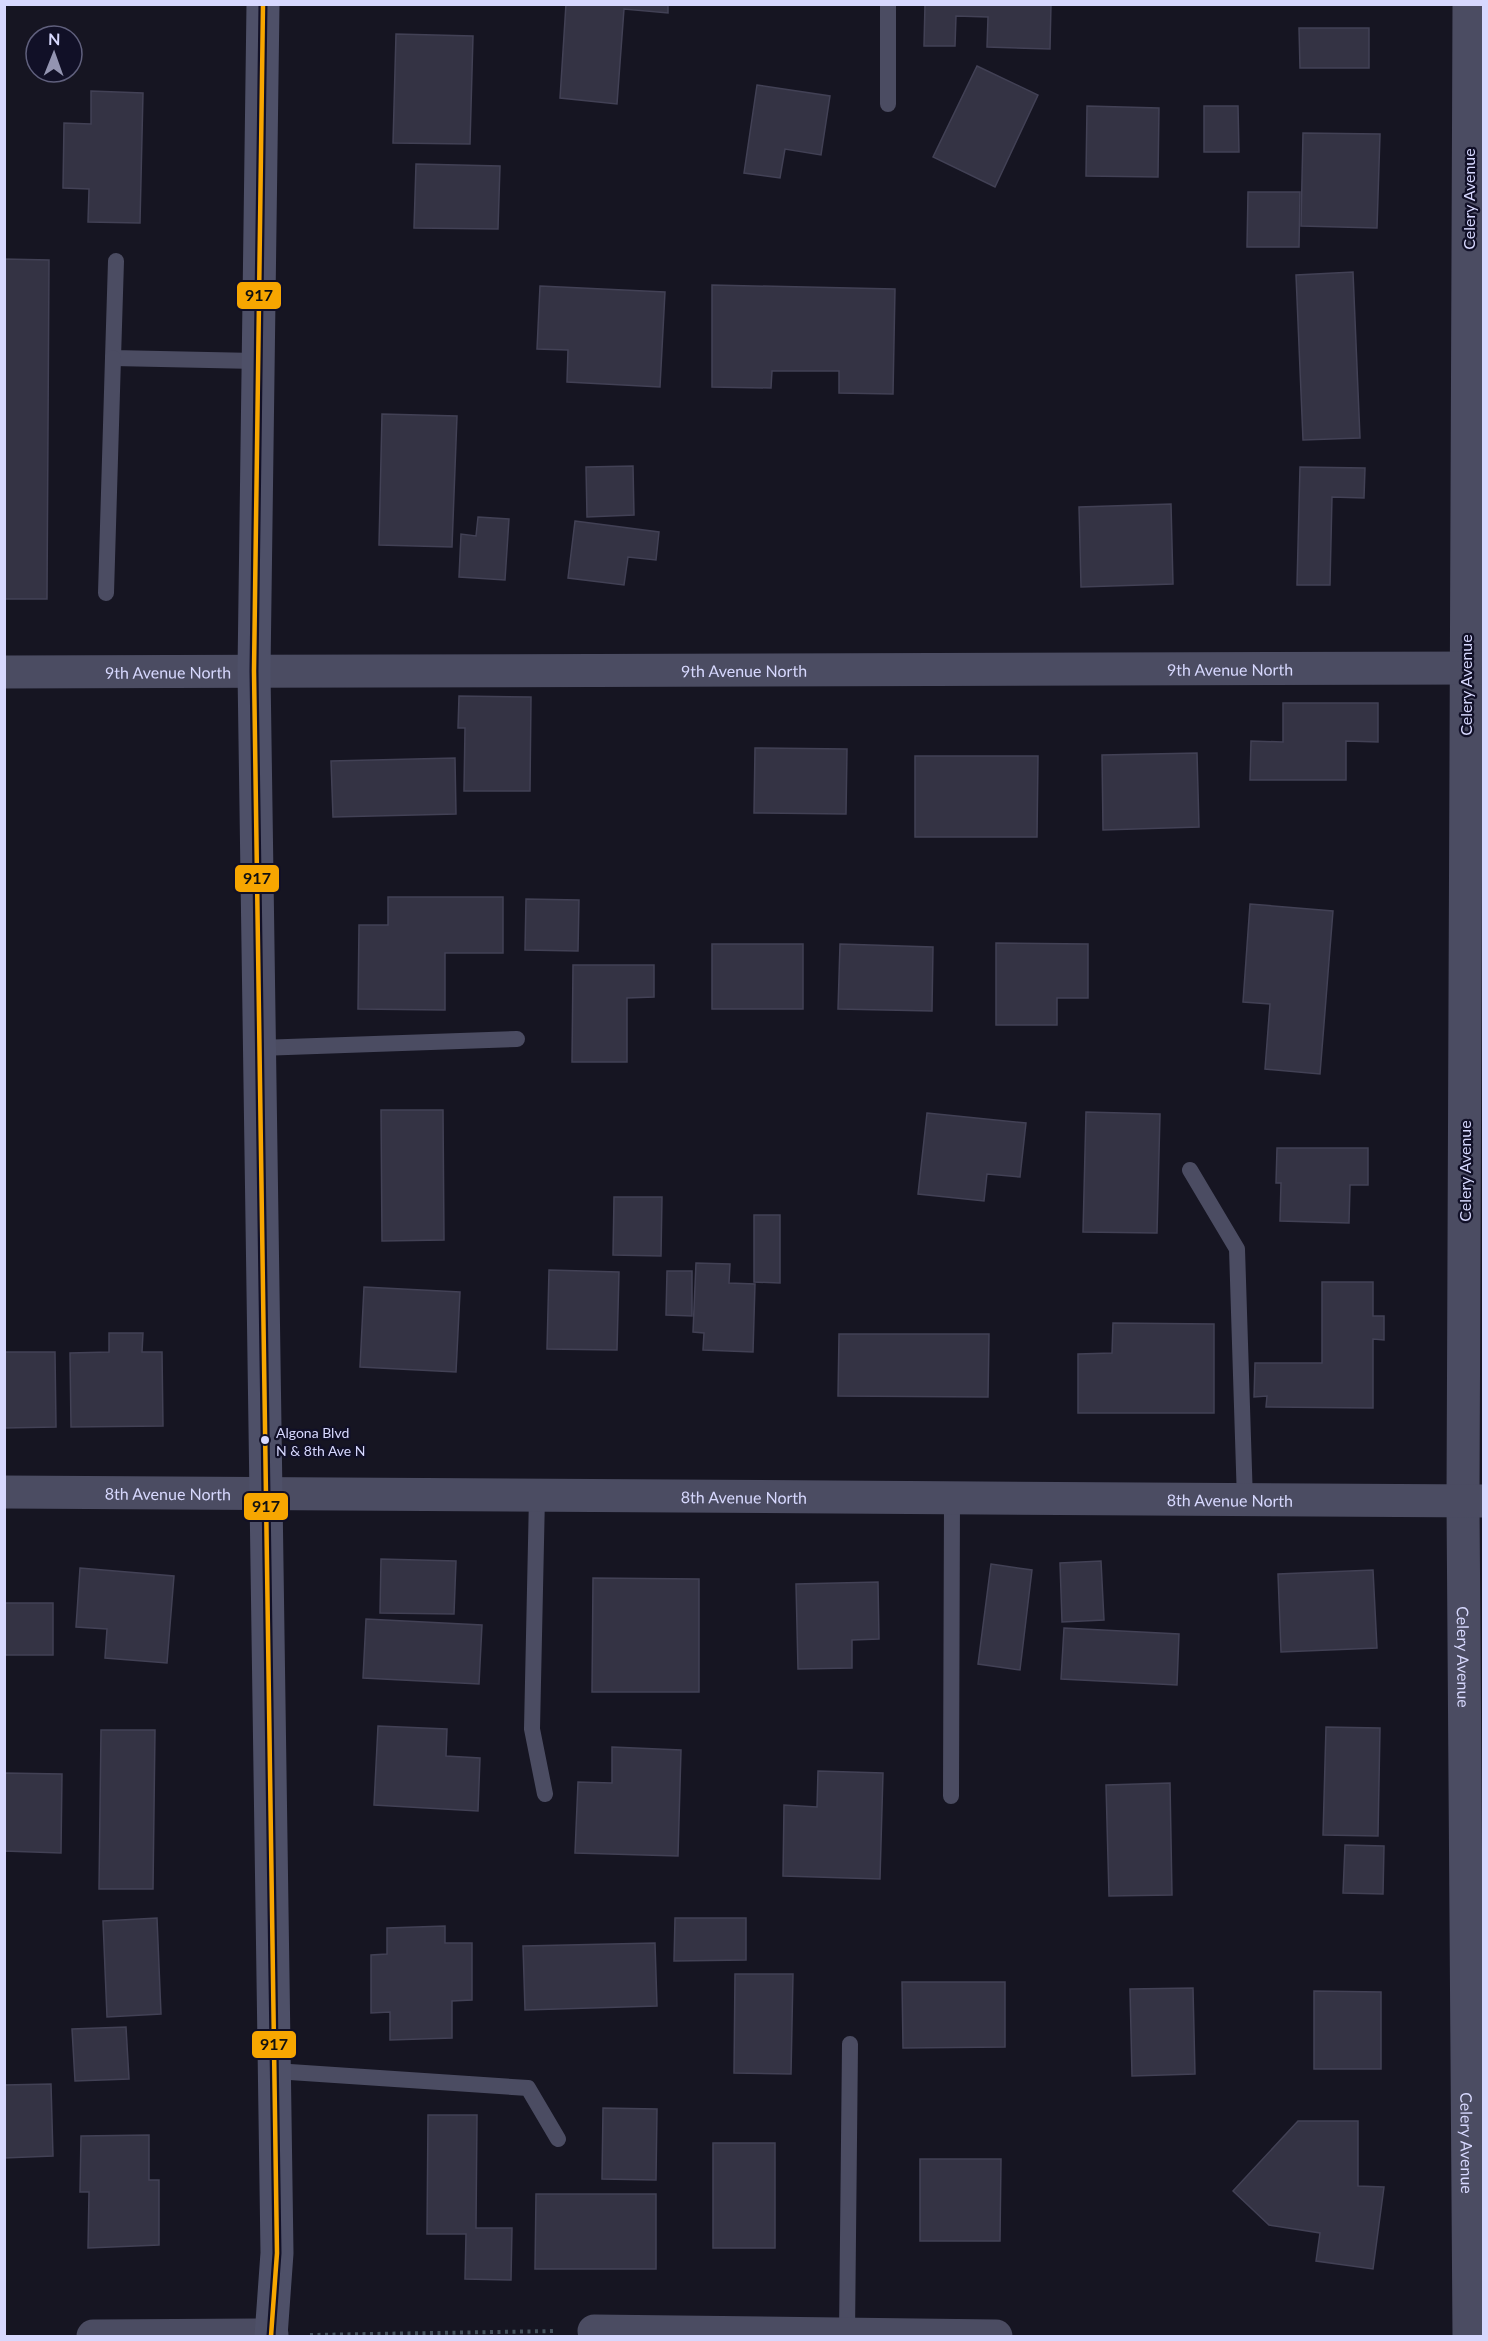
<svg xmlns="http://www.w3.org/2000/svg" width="1488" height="2341" viewBox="0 0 1488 2341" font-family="Lato,sans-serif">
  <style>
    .building { fill: #343344; stroke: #424155; stroke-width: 1.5 }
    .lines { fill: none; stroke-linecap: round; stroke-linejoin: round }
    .path { stroke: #44515c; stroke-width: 4; stroke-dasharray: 3 4.5; stroke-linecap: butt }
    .lane { stroke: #4b4c62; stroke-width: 16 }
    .street { stroke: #4b4c62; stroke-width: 33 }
    .secondary { stroke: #4e5068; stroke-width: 33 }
    .bus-1-casing { stroke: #111027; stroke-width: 9 }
    .bus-1 { stroke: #f7a600; stroke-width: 4.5 }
    .bus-dot { fill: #d7d8fe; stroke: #111027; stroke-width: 2 }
    .labels { text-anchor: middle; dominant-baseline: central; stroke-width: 4.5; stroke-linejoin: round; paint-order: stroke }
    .bus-label { font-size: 14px; fill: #d7d8fe; stroke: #111027; text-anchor: start }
    .street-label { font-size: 16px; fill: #d7d8fe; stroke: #111027 }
    .line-badge { stroke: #111027; stroke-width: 2 }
    .pale-badge-label { font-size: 16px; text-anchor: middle; font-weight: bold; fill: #111 }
  </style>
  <rect width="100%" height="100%" fill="#161522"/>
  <g class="building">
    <path d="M566 4H668V13L624 9 617 104 560 98Z"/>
    <path d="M925 4H1051L1050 49 987 47 988 17 956 16 955 46H924Z"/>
    <path d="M1299 28H1369V68H1300Z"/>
    <path d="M396 34 473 36 470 144 393 143Z"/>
    <path d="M977 66 1038 95 995 187 933 157Z"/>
    <path d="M757 85 830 96 821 155 785 149 780 178 744 173Z"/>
    <path d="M91 91 143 93 140 223 88 222 89 189 63 188 64 123 91 124Z"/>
    <path d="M1087 106 1159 108 1158 177 1086 176Z"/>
    <path d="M1204 106H1238L1239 152H1204Z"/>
    <path d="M1303 133 1380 134 1377 228 1301 226Z"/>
    <path d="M416 164 500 166 498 229 414 228Z"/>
    <path d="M1248 192H1300L1299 247H1247Z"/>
    <path d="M4 259 49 260 47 599H4Z"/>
    <path d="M1353 272 1360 438 1303 440 1296 275Z"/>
    <path d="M712 285 895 289 893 394 839 393V371H772L771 388 712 387Z"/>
    <path d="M540 286 665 292 660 387 567 382 568 350 537 349Z"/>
    <path d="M382 414 457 416 452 547 379 545Z"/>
    <path d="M633 466 634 515 587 517 586 467Z"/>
    <path d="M1300 467 1365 468 1364 498 1332 497 1330 585H1297Z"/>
    <path d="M1171 504 1173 584 1081 587 1079 507Z"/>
    <path d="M478 517 509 519 505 580 459 577 461 534 476 536Z"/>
    <path d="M575 521 659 532 656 560 628 557 624 585 568 578Z"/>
    <path d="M459 696 531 697 530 791H464L465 728H458Z"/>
    <path d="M1283 703H1378V742L1346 741V780H1250L1251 741 1283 742Z"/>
    <path d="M755 748 847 749 846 814 754 813Z"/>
    <path d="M1197 753 1199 827 1103 830 1102 755Z"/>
    <path d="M915 756H1038L1037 837H915Z"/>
    <path d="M455 758 456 814 333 817 331 761Z"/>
    <path d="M388 897H503V953H445V1010L358 1009 359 925H388Z"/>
    <path d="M526 899 579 900 578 951 525 950Z"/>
    <path d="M1250 904 1333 911 1320 1074 1265 1069 1270 1004 1243 1002Z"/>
    <path d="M996 943 1088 944V998H1057V1025H996Z"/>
    <rect x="712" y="944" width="91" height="65"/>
    <path d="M840 944 933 947 932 1011 838 1009Z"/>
    <path d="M573 965H654V997L627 998V1062H572Z"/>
    <path d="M381 1110H443L444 1240 382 1241Z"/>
    <path d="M1086 1112 1160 1114 1157 1233 1083 1232Z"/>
    <path d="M927 1113 1026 1123 1020 1177 987 1174 984 1201 918 1194Z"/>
    <path d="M1277 1148H1368V1185H1350L1349 1223 1280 1221 1281 1183H1276Z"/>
    <path d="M614 1197H662L661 1256 613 1255Z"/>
    <path d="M754 1215H780V1283L754 1282Z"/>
    <path d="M696 1263 730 1264 729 1283 755 1284 753 1352 703 1350 704 1333 693 1332Z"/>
    <path d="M549 1270 619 1272 617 1350 547 1349Z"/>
    <path d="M667 1271H692V1316L666 1315Z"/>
    <path d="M1322 1282H1373V1316H1384V1340L1373 1339V1408L1266 1407 1267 1396 1254 1397 1255 1363H1322Z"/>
    <path d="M364 1287 460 1292 456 1372 360 1367Z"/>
    <path d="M1113 1323 1214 1324V1413H1078V1354L1112 1353Z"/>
    <path d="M109 1333H143L142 1352H162L163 1426 71 1427 70 1353 109 1352Z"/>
    <path d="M839 1334H989L988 1397 838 1396Z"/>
    <path d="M4 1352H55L56 1427 4 1428Z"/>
    <path d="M381 1559 456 1561 454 1614 380 1613Z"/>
    <path d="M1101 1561 1104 1620 1062 1622 1060 1563Z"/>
    <path d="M991 1564 1032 1570 1020 1670 978 1664Z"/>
    <path d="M80 1568 174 1576 167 1663 105 1658 107 1629 76 1627Z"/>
    <path d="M1373 1570 1377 1648 1281 1652 1278 1574Z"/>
    <path d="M593 1578 699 1579V1692H592Z"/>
    <path d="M878 1582 879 1639 852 1640V1668L798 1669 796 1584Z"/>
    <rect x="4" y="1603" width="49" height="52"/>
    <path d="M366 1619 482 1625 479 1684 363 1678Z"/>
    <path d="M1064 1628 1179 1634 1177 1685 1061 1679Z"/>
    <path d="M378 1726 447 1729 446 1756 480 1758 478 1811 374 1805Z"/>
    <path d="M1326 1727 1380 1728 1378 1836 1323 1835Z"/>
    <path d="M101 1730H155L153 1889H99Z"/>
    <path d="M612 1747 681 1750 678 1856 575 1853 578 1782 612 1783Z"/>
    <path d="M818 1771 883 1773 880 1879 783 1876 784 1805 817 1807Z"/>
    <path d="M4 1773 62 1774 61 1853 4 1851Z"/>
    <path d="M1170 1783 1172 1895 1109 1896 1106 1785Z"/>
    <path d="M1345 1845 1384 1846 1383 1894 1343 1893Z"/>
    <path d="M157 1918 161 2014 107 2017 103 1921Z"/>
    <path d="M675 1918H746V1960L674 1961Z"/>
    <path d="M445 1926V1943H472V2000L452 2001V2038L390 2040V2012L371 2013V1955L387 1954V1928Z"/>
    <path d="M655 1943 657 2006 525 2010 523 1946Z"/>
    <path d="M735 1974H793L791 2074 734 2073Z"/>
    <path d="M902 1982H1005V2047L903 2048Z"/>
    <path d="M1193 1988 1195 2074 1132 2076 1130 1989Z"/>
    <path d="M1314 1991 1381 1992V2069H1314Z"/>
    <path d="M126 2027 129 2079 75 2081 72 2029Z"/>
    <path d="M51 2084 53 2156 4 2158V2085Z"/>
    <path d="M603 2108 657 2109 656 2180 602 2179Z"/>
    <path d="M428 2115H477L476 2228H512L511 2280 465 2279 466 2234H427Z"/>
    <path d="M1298 2121H1358V2186L1384 2187 1373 2269 1316 2261 1320 2233 1269 2225 1233 2191Z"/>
    <path d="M149 2135V2180H159V2245L88 2248 89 2192H80L81 2136Z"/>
    <rect x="713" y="2143" width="62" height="105"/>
    <path d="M920 2159H1001L1000 2241H920Z"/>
    <path d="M536 2194H656V2269H535Z"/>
  </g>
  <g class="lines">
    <path class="path" d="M310 2335 557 2331"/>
    <g class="lane">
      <path d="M888 104V4"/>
      <path d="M116 261 113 358 258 361"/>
      <path d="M106 593 113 358"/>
      <path d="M259 1048 517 1039"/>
      <path d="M1190 1170 1237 1249 1245 1501"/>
      <path d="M537 1496 532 1729 545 1794"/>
      <path d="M951 1796 952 1499"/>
      <path d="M275 2071 528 2088 558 2139"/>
      <path d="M847 2334 850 2044"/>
    </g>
    <g class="street">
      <path id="s1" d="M1469 4 1463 1502 1469 2336"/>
      <path id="s2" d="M4 672 1484 668"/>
      <path id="s3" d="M4 1492 1484 1501"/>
      <path d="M594 2331 996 2336"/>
      <path d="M93 2336 272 2335"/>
    </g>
    <path class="secondary" d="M263 4 254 671 277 2253 271 2336"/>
    <g class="bus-1-casing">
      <path id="bus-1" d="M263 4 254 671 277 2253 271 2336"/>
    </g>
    <use href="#bus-1" class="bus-1"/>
  </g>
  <circle class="bus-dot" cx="265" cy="1440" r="5"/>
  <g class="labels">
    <g class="bus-label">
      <text x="276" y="1432">Algona Blvd<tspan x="276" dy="18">N &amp; 8th Ave N</tspan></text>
    </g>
    <g class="street-label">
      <text transform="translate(1468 199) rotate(-90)">Celery Avenue</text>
      <text stroke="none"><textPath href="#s2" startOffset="1226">9th Avenue North</textPath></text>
      <text stroke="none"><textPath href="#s2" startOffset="740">9th Avenue North</textPath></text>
      <text stroke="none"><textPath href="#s2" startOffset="164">9th Avenue North</textPath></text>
      <text transform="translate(1465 685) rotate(-90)">Celery Avenue</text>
      <text transform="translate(1464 1171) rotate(-90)">Celery Avenue</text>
      <text stroke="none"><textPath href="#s3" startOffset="164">8th Avenue North</textPath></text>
      <text stroke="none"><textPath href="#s3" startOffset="740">8th Avenue North</textPath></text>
      <text stroke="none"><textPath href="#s3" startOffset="1226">8th Avenue North</textPath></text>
      <text stroke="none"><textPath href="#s1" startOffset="1653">Celery Avenue</textPath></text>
      <text stroke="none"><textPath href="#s1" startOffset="2139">Celery Avenue</textPath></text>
    </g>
  </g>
  <g class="line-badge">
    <rect x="236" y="281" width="46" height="29" rx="6" fill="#f7a600"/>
    <rect x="234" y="864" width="46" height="29" rx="6" fill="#f7a600"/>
    <rect x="243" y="1492" width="46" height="29" rx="6" fill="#f7a600"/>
    <rect x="251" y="2030" width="46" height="29" rx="6" fill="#f7a600"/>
  </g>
  <g class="pale-badge-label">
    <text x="259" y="301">917</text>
    <text x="257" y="884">917</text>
    <text x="266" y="1512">917</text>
    <text x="274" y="2050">917</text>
  </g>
  <rect width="1488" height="2341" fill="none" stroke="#d7d8fe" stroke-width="12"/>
  <g transform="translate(54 54) rotate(1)"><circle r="28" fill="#111027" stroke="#60607d" stroke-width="1.5"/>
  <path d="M0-4.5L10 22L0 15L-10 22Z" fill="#9394b1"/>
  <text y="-9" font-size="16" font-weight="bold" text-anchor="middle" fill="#d7d8fe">N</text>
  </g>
</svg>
